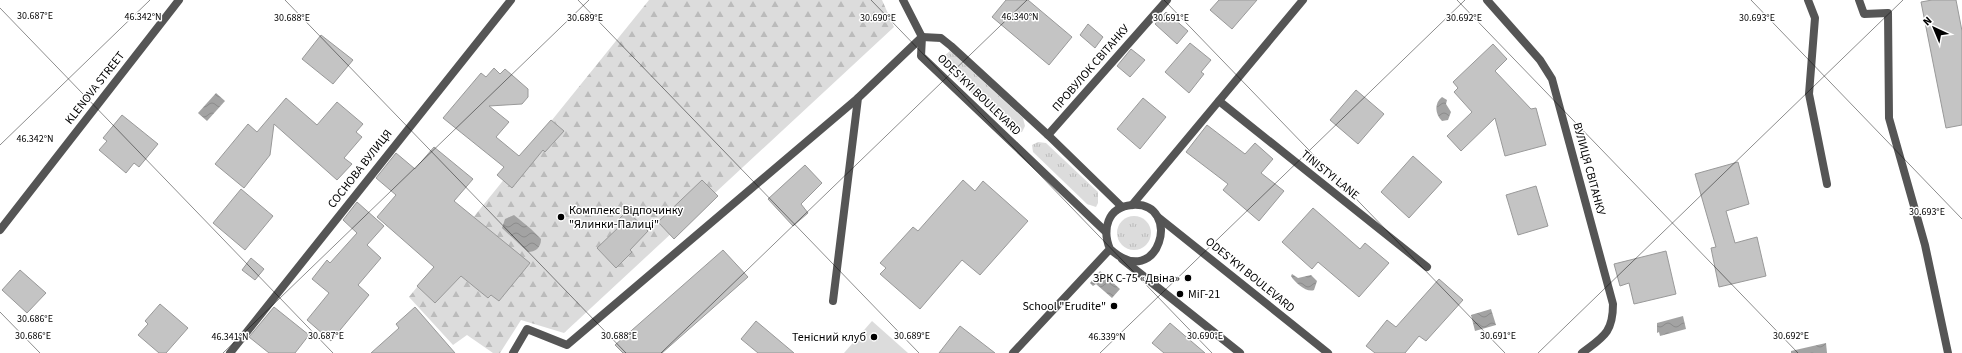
<svg xmlns="http://www.w3.org/2000/svg" width="1962" height="353" viewBox="0 0 1962 353" font-family="'Source Sans 3',sans-serif">
  <style>
    .grass { fill: url(#grass-tufts) }
    .forest { fill: url(#forest-firs) }
    .pitch { fill: #dcdcdc }
    .water { fill: url(#water-waves) }
    .building { fill: #c4c4c4; stroke: #999 }
    .lines { fill: none; stroke-linecap: round; stroke-linejoin: round }
    .minor { stroke: #555; stroke-width: 8 }
    .ticks { fill: none; stroke: #000; stroke-width: 1; stroke-opacity: 0.45 }
    .poi-dot { fill: #000; stroke: #fff; stroke-width: 1.5 }
    .labels { text-anchor: middle; dominant-baseline: central; stroke-width: 3; stroke-linejoin: round; paint-order: stroke }
    .street-label { font-size: 12px; fill: #000; stroke: #fff }
    .poi-label { font-size: 12px; fill: #000; stroke: #fff; text-anchor: end }
    .ticks-label { font-size: 10px; text-anchor: middle; fill: #000; stroke: #fff; stroke-width: 3; stroke-linejoin: round; paint-order: stroke }
  </style>
  <defs>
    <pattern id="grass-tufts" width="24" height="20" patternUnits="userSpaceOnUse"><rect width="24" height="20" fill="#dcdcdc"/><path d="M3 7l-1-3M5 7V3M7 7l1-3M15 17l-1-3M17 17v-4M19 17l1-3" fill="none" stroke="#bbb"/></pattern>
    <pattern id="forest-firs" width="22" height="20" patternUnits="userSpaceOnUse"><rect width="22" height="20" fill="#dcdcdc"/><path d="M5 1l3.5 6h-7zM16 11l3.5 6h-7z" fill="#bbb"/></pattern>
    <pattern id="water-waves" width="16" height="10" patternUnits="userSpaceOnUse"><rect width="16" height="10" fill="#a3a3a3"/><path d="M0 5q4-4 8 0t8 0" fill="none" stroke="#8b8b8b"/></pattern>
  </defs>
  <rect width="100%" height="100%" fill="#fff"/>
  <g class="grass">
    <path d="M950 51 1023 118 1025 126 1022 132 1014 133 938 61Z"/>
    <path d="M1038 142 1046 143 1098 192V203L1096 207 1087 204 1033 152 1032 145Z"/>
    <circle cx="1134" cy="233" r="17"/>
  </g>
  <path class="forest" d="M649 0H882L894 27 564 333 521 320 500 353H493L467 335 453 345 409 297Z"/>
  <path class="pitch" d="M872 321 908 353H844Z"/>
  <g class="water">
    <path d="M216 93 225 101 207 121 198 113Z"/>
    <path d="M1442 97 1447 100 1446 104 1451 112 1448 120 1442 121C1435 114 1434 103 1442 97Z"/>
    <path d="M514 215 531 229 541 239C541 248 535 252 528 252L502 228 505 219Z"/>
    <path d="M1100 271 1120 289 1112 298 1096 284 1093 286 1090 283Z"/>
    <path d="M1292 274 1298 278 1311 275 1317 281 1314 290C1307 293 1295 283 1291 276Z"/>
    <path d="M1491 309 1496 325 1475 331 1471 315Z"/>
    <path d="M1683 316 1686 329 1660 336 1659 332 1657 333V323Z"/>
    <path d="M1826 343 1827 353H1791V351Z"/>
  </g>
  <g class="building">
    <path d="M1006 0H1028L1072 37 1049 65 992 17Z"/>
    <path d="M1219 0H1257L1232 29 1210 10Z"/>
    <path d="M1932 0H1956L1962 31V125L1946 128 1921 2Z"/>
    <path d="M1166 12 1188 31 1177 44 1155 24Z"/>
    <path d="M1088 24 1103 37 1095 48 1080 35Z"/>
    <path d="M321 35 353 60 333 84 302 59Z"/>
    <path d="M1190 43 1211 60 1201 72 1204 74 1189 93 1165 72Z"/>
    <path d="M1493 44 1507 59 1495 71 1531 109 1536 108 1546 145 1505 156 1495 118 1461 151 1447 136 1472 112 1454 92 1458 88 1453 82Z"/>
    <path d="M1131 49 1145 60 1130 77 1117 66Z"/>
    <path d="M494 68 500 74 505 69 528 89V97L522 104 489 106 509 122 496 137 519 156 551 120 564 131 545 152 543 150 512 188 497 175 504 167 443 118 481 73 486 77Z"/>
    <path d="M1356 90 1384 114 1358 144 1330 120Z"/>
    <path d="M286 98 317 125 337 102 363 124 356 132 362 137 344 158 352 164 337 180 274 124 270 155 244 188 215 164 248 124 257 132Z"/>
    <path d="M1143 98 1166 117 1140 149 1117 129Z"/>
    <path d="M122 115 158 144 139 167 134 163 126 173 99 150 107 141 103 138Z"/>
    <path d="M1207 125 1245 154 1255 143 1273 159 1261 173 1284 191 1259 221 1223 190 1228 184 1186 152Z"/>
    <path d="M434 147 473 179 454 201 530 263 499 301 491 295 488 298 461 276 435 303 417 286 434 267 377 217 396 195 376 178 396 153 415 169Z"/>
    <path d="M1413 156 1442 182 1409 218 1381 192Z"/>
    <path d="M1738 162 1749 204 1726 211 1735 243 1757 237 1766 276 1719 287 1711 248 1716 247 1695 174Z"/>
    <path d="M805 165 822 183 801 204 808 213 793 226 768 199Z"/>
    <path d="M702 180 718 196 674 239 658 222Z"/>
    <path d="M963 180 975 191 983 181 1028 221 980 275 962 260 920 309 880 274 886 268 880 263 913 227 918 231Z"/>
    <path d="M1536 186 1548 226 1518 235 1506 195Z"/>
    <path d="M241 189 273 216 245 250 213 223Z"/>
    <path d="M357 202 384 226 367 245 381 258 358 285 369 295 331 341 307 320 329 293 312 279 327 260 330 263 357 233 343 220Z"/>
    <path d="M1313 208 1360 249 1365 243 1389 263 1359 297 1318 262 1312 269 1282 242Z"/>
    <path d="M627 211 648 231 630 250 632 252 616 268 597 248 621 225 617 221Z"/>
    <path d="M723 250 748 277 662 353H623L615 345Z"/>
    <path d="M1666 251 1676 294 1634 304 1629 283 1620 286 1614 264Z"/>
    <path d="M251 258 264 269 255 280 242 270Z"/>
    <path d="M20 270 46 293 27 313 2 290Z"/>
    <path d="M1439 279 1463 300 1426 341 1419 336 1405 353H1375L1366 346 1387 320 1396 327Z"/>
    <path d="M160 304 188 328 166 353H159L138 335 148 324 145 321Z"/>
    <path d="M274 307 309 335 295 353H269L249 337Z"/>
    <path d="M415 307 455 353H371L399 328 396 324Z"/>
    <path d="M756 321 794 353H758L741 339Z"/>
    <path d="M1170 323 1205 353H1164L1152 343Z"/>
    <path d="M960 326 995 353H939Z"/>
  </g>
  <g class="lines">
    <g class="minor">
      <path d="M903 0 922 37"/>
      <path d="M1487 0 1540 60 1552 79 1613 304C1613 333 1603 337 1582 353"/>
      <path d="M1808 0 1815 18 1809 94 1827 184"/>
      <path d="M1859 0 1864 14 1888 13 1889 118 1925 245 1948 353"/>
      <path d="M922 37 921 56 1106 232"/>
      <path d="M922 37 941 38 951 46 1048 135 1122 207"/>
      <path d="M1219 101 1427 267"/>
      <path d="M1048 135 1167 0"/>
      <path d="M1132 205 1303 0"/>
      <path d="M1158 217 1328 353"/>
      <path d="M0 230 179 0"/>
      <path d="M1122 259 1240 353"/>
      <path d="M833 301 858 98 922 37"/>
      <path d="M230 353 511 0"/>
      <path d="M513 353 527 329 567 345 858 98"/>
      <path d="M1013 353 1110 249C1102 230 1107 207 1132 205 1184 201 1159 294 1110 249"/>
    </g>
  </g>
  <path class="ticks" d="M285 0 626 353M578 0 919 353M871 0 1212 353M1164 0 1505 353M1457 0 1798 353M1751 0 1962 219M0 8 333 353M0 145 150 0M0 312 40 353M223 353 589 0M661 353 1027 0M1100 353 1465 0M1538 353 1903 0"/>
  <g class="poi-dot">
    <circle cx="561" cy="217" r="4"/>
    <circle cx="1188" cy="278" r="4"/>
    <circle cx="1180" cy="294" r="4"/>
    <circle cx="1114" cy="306" r="4"/>
    <circle cx="874" cy="337" r="4"/>
  </g>
  <g class="labels">
    <g class="street-label">
      <text transform="translate(1091 68) rotate(-49)">ПРОВУЛОК СВІТАНКУ</text>
      <text transform="translate(95 88) rotate(-52)">KLENOVA STREET</text>
      <text transform="translate(979 95) rotate(44)">ODES'KYI BOULEVARD</text>
      <text transform="translate(360 169) rotate(-52)">СОСНОВА ВУЛИЦЯ</text>
      <text transform="translate(1589 169) rotate(75)">ВУЛИЦЯ СВІТАНКУ</text>
      <text transform="translate(1330 175) rotate(39)">TINISTYI LANE</text>
      <text transform="translate(1250 275) rotate(39)">ODES'KYI BOULEVARD</text>
    </g>
    <g class="poi-label">
      <text x="569" y="210" text-anchor="start">Комплекс Відпочинку<tspan x="569" dy="14">"Ялинки-Палиці"</tspan></text>
      <text x="1180" y="278">ЗРК С-75 «Двіна»</text>
      <text x="1188" y="294" text-anchor="start">МіГ-21</text>
      <text x="1106" y="306">School "Erudite"</text>
      <text x="866" y="337">Тенісний клуб</text>
    </g>
  </g>
  <g class="ticks-label">
    <text x="35" y="19">30.687°E</text>
    <text x="143" y="20">46.342°N</text>
    <text x="1020" y="20">46.340°N</text>
    <text x="585" y="21">30.689°E</text>
    <text x="1171" y="21">30.691°E</text>
    <text x="1464" y="21">30.692°E</text>
    <text x="292" y="21">30.688°E</text>
    <text x="878" y="21">30.690°E</text>
    <text x="1757" y="21">30.693°E</text>
    <text x="35" y="142">46.342°N</text>
    <text x="1927" y="215">30.693°E</text>
    <text x="35" y="322">30.686°E</text>
    <text x="33" y="339">30.686°E</text>
    <text x="326" y="339">30.687°E</text>
    <text x="619" y="339">30.688°E</text>
    <text x="912" y="339">30.689°E</text>
    <text x="1205" y="339">30.690°E</text>
    <text x="1498" y="339">30.691°E</text>
    <text x="1791" y="339">30.692°E</text>
    <text x="230" y="340">46.341°N</text>
    <text x="1107" y="340">46.339°N</text>
  </g>
  <g transform="translate(1934 28) rotate(316)" stroke="#ffffff" stroke-width="3" paint-order="stroke">
  <path d="M0-3L7 15L0 10L-7 15Z" fill="#000000"/>
  <text y="-6" font-size="11" font-weight="bold" text-anchor="middle" fill="#000000">N</text>
  </g>
</svg>
